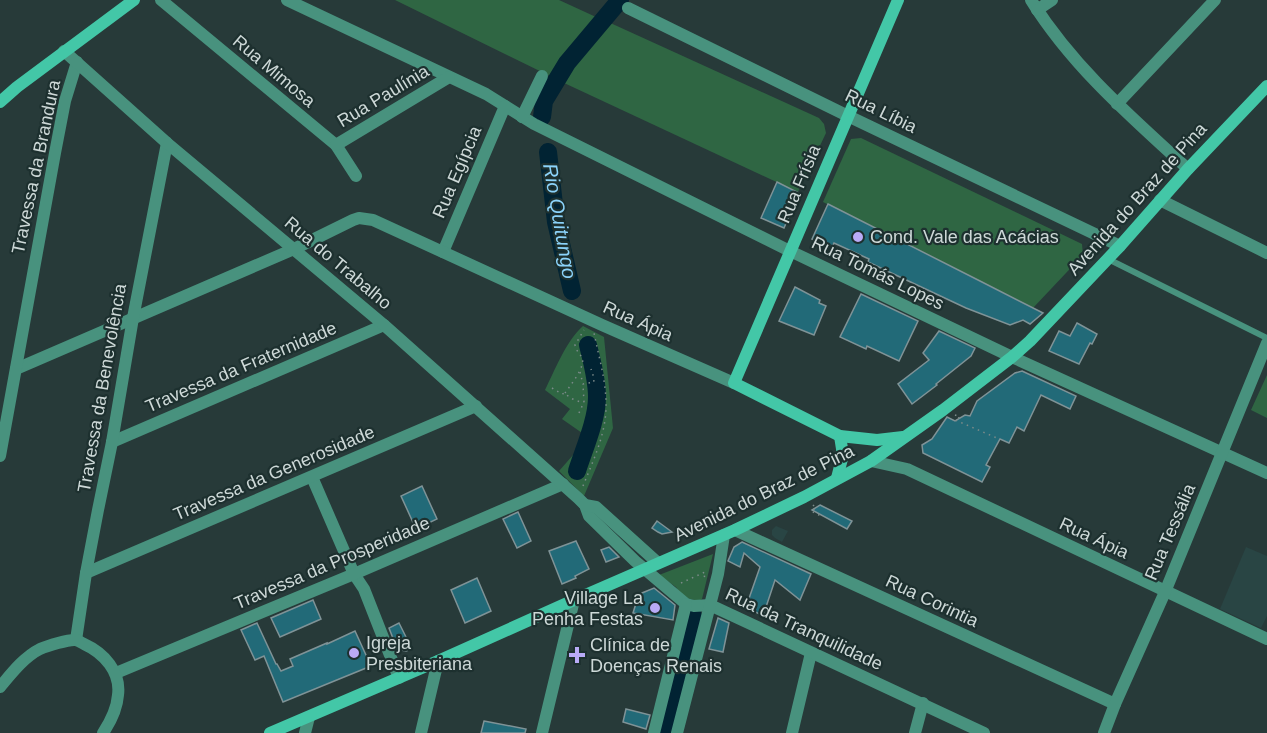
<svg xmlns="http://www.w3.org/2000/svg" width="1267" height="733" viewBox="0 0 1267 733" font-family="Arial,sans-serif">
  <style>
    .built { fill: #294544 }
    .green { fill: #2f6643 }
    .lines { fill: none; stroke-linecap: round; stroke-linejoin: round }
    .river { stroke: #012333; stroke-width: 18 }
    .building { fill: #226a78; stroke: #7f9397; stroke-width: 1.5 }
    .path { stroke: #7c8b8a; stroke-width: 1.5; stroke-dasharray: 1.5 4.5; stroke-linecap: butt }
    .service { stroke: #48927e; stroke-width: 6 }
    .minor { stroke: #48927e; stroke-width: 12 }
    .tertiary { stroke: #48927e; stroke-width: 12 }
    .secondary { stroke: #43c7a7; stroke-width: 12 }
    .poi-dot { fill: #b9abf7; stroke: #1d302f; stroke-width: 2 }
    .labels { text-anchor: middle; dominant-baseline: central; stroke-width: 4.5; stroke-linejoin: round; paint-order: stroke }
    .street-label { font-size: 18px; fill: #cdd8d7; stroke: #1d302f }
    .poi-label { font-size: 18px; fill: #cdd8d7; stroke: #1d302f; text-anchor: start }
    .water-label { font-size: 20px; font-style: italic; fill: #8bd3fa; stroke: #1d302f }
  </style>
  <rect width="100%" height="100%" fill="#273a39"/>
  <g class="built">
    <path d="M776 526 788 531 782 542 775 538 772 535V530Z"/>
    <path d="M1246 547 1267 556V616L1261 628 1220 609Z"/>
  </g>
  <g class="green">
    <path d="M395 0H559L596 17 565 54 552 77Z"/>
    <path d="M606 21 819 118 824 124 826 133 798 192 562 82Z"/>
    <path d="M861 138 1082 244 1083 255 1033 308 823 202 851 139Z"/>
    <path d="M583 326 604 337 613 428 584 496 559 471 581 446 585 435 562 419 570 409 545 390C555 370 566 341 583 326Z"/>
    <path d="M1267 375V418L1251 410Z"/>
    <path d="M713 554 702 599 698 601 682 597 676 587 659 575Z"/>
  </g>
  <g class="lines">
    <g class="river">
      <path d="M542 117 544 101 567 63 620 0"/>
      <path d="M548 152 556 222 572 291"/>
      <path d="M577 471C584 449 597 420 597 397 597 379 592 362 588 345"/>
      <path d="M663 733 693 616"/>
    </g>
  </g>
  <g class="building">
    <path d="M777 182 799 193 784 228 761 218Z"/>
    <path d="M828 204 980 281 1043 313 1030 324 1023 320 1010 325 966 308 868 262 869 259 834 243 832 247 812 239Z"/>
    <path d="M795 287 820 300 819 303 826 306 814 335 779 321Z"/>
    <path d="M861 294 918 321 899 361 867 346 866 349 840 337Z"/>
    <path d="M1077 323 1097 334 1092 344 1090 343 1079 364 1049 351 1059 331 1070 336Z"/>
    <path d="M939 331 975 348 971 356 936 384 937 385 912 404 898 384 929 360 923 353Z"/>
    <path d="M1022 371 1076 396 1070 409 1041 395 1024 431 1017 427 1009 443 1000 439 986 465 990 467 982 482 923 453 922 445 932 439 947 417 955 421 965 415 970 416 977 401 1015 373Z"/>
    <path d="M422 486 437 519 416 529 401 496Z"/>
    <path d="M820 505 852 521 847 529 812 510Z"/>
    <path d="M518 512 531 541 517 548 503 519Z"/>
    <path d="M657 521 672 532 662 534 658 532 652 528Z"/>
    <path d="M576 541 589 569 575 576 576 578 562 584 549 551Z"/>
    <path d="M742 542 811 574 800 600 775 580 763 616 746 607 760 567 744 553 740 567 728 561 734 547Z"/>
    <path d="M609 547 619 557 606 562 601 550Z"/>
    <path d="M477 578 491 611 465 623 451 590Z"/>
    <path d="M654 588 675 605 673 620 633 613 638 597 642 593Z"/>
    <path d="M313 600 321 619 280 637 271 618Z"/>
    <path d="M718 618 729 623 723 652 709 649Z"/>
    <path d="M257 623 276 664H277L281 671 293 666 290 659 327 643V644L355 631 371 666 283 702 264 656 255 660 241 630Z"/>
    <path d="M399 623 412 649 406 651 401 650 396 646 389 628Z"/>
    <path d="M626 709 650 715 646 729 623 722Z"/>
    <path d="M484 721 526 729 525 733H481Z"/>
  </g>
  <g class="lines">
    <g class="path">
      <path d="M580 372 583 384 594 382 593 375 591 369"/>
      <path d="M552 388 562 394 565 393C569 398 577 402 584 402"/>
      <path d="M565 393C570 386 586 366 582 358 579 352 576 351 575 345L584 330"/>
      <path d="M579 413 584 402 583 385"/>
      <path d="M955 415 960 417 955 420 997 438"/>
      <path d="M583 486C593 461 605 436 606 409 607 384 599 358 594 333"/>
      <path d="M813 505 816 508 811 511 821 516"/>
      <path d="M681 583 705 572 704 580"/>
    </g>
    <path class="service" d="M1108 259 1267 338"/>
    <g class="minor">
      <path d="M161 0 336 145 356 176"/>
      <path d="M287 0 486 94 534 124 790 251 1012 357 1267 473"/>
      <path d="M1031 0C1072 66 1131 117 1188 169"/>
      <path d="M628 8 848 116 1120 246"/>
      <path d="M1037 10 1052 0"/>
      <path d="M1117 104 1215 0"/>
      <path d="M522 117 542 76"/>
      <path d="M336 145 449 77"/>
      <path d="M1160 200 1267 253"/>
      <path d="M443 252 505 106"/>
      <path d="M16 369 294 249 353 220 359 218 373 220 602 325 734 383"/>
      <path d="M112 442 384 325"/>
      <path d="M0 456 55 153 65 101 77 62"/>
      <path d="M871 461 907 469 1267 639"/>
      <path d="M312 477 354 574 364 589 399 678"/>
      <path d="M735 530 1115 704"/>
      <path d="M86 573 476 406"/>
      <path d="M76 640 86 573 98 510 112 442 133 318 167 143"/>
      <path d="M116 673 354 574 563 484"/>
      <path d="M0 687C11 674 24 657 40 649 47 646 69 639 76 640 79 641 82 643 84 644 104 653 121 672 118 695 117 709 111 721 103 733"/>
      <path d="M305 733 309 717"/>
      <path d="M421 733 438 661"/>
      <path d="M542 733 574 600"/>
      <path d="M792 733 811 653"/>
      <path d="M915 733 923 703"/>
      <path d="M1104 733 1115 704 1165 592 1267 343"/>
    </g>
    <g class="tertiary">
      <path d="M64 51 167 143 384 325 578 498 585 505 589 516 635 561 686 604 694 606 710 605 984 733"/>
      <path d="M585 505 596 507 658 563"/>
      <path d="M654 733 686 604"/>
      <path d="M677 733 718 574 724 535"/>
    </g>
    <g class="secondary">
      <path d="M898 0 734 383 840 436 877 440 903 437"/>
      <path d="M0 102 17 87 134 0"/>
      <path d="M837 478 843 455 840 436"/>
      <path d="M270 733 438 661 574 600 735 530 804 497 871 461 943 410 1012 357 1030 341 1120 246 1188 169 1267 86"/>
    </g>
  </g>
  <g class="poi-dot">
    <circle cx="858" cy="237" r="6"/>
    <circle cx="655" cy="608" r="6"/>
    <circle cx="354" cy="653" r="6"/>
    <path d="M574 646h6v6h6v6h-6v6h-6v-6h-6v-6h6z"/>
  </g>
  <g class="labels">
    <g class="street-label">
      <text transform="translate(274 71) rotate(40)">Rua Mimosa</text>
      <text transform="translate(383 96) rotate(-31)">Rua Paulínia</text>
      <text transform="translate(881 111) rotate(26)">Rua Líbia</text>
      <text transform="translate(36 167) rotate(-78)">Travessa da Brandura</text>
      <text transform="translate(457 172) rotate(-67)">Rua Egípcia</text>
      <text transform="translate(799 184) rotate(-67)">Rua Frísia</text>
      <text transform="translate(1137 199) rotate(-48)">Avenida do Braz de Pina</text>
      <text transform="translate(338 263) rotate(40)">Rua do Trabalho</text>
      <text transform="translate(878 273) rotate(26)">Rua Tomás Lopes</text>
      <text transform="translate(638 321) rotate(24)">Rua Ápia</text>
      <text transform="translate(241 367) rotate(-23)">Travessa da Fraternidade</text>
      <text transform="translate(102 388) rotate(-80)">Travessa da Benevolência</text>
      <text transform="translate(274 473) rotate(-23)">Travessa da Generosidade</text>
      <text transform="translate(764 493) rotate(-26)">Avenida do Braz de Pina</text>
      <text transform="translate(1170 532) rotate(-67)">Rua Tessália</text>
      <text transform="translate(1094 538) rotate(25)">Rua Ápia</text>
      <text transform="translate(332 563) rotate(-23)">Travessa da Prosperidade</text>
      <text transform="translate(932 601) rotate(25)">Rua Corintia</text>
      <text transform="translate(804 629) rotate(25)">Rua da Tranquilidade</text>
    </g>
    <g class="poi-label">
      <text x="870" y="237">Cond. Vale das Acácias</text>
      <text x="643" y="598" text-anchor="end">Village La<tspan x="643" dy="21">Penha Festas</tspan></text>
      <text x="366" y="643">Igreja<tspan x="366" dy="21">Presbiteriana</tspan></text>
      <text x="590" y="645">Clínica de<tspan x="590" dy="21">Doenças Renais</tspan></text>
    </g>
    <g class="water-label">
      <text transform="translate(560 221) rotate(80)">Rio Quitungo</text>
    </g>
  </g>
</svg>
